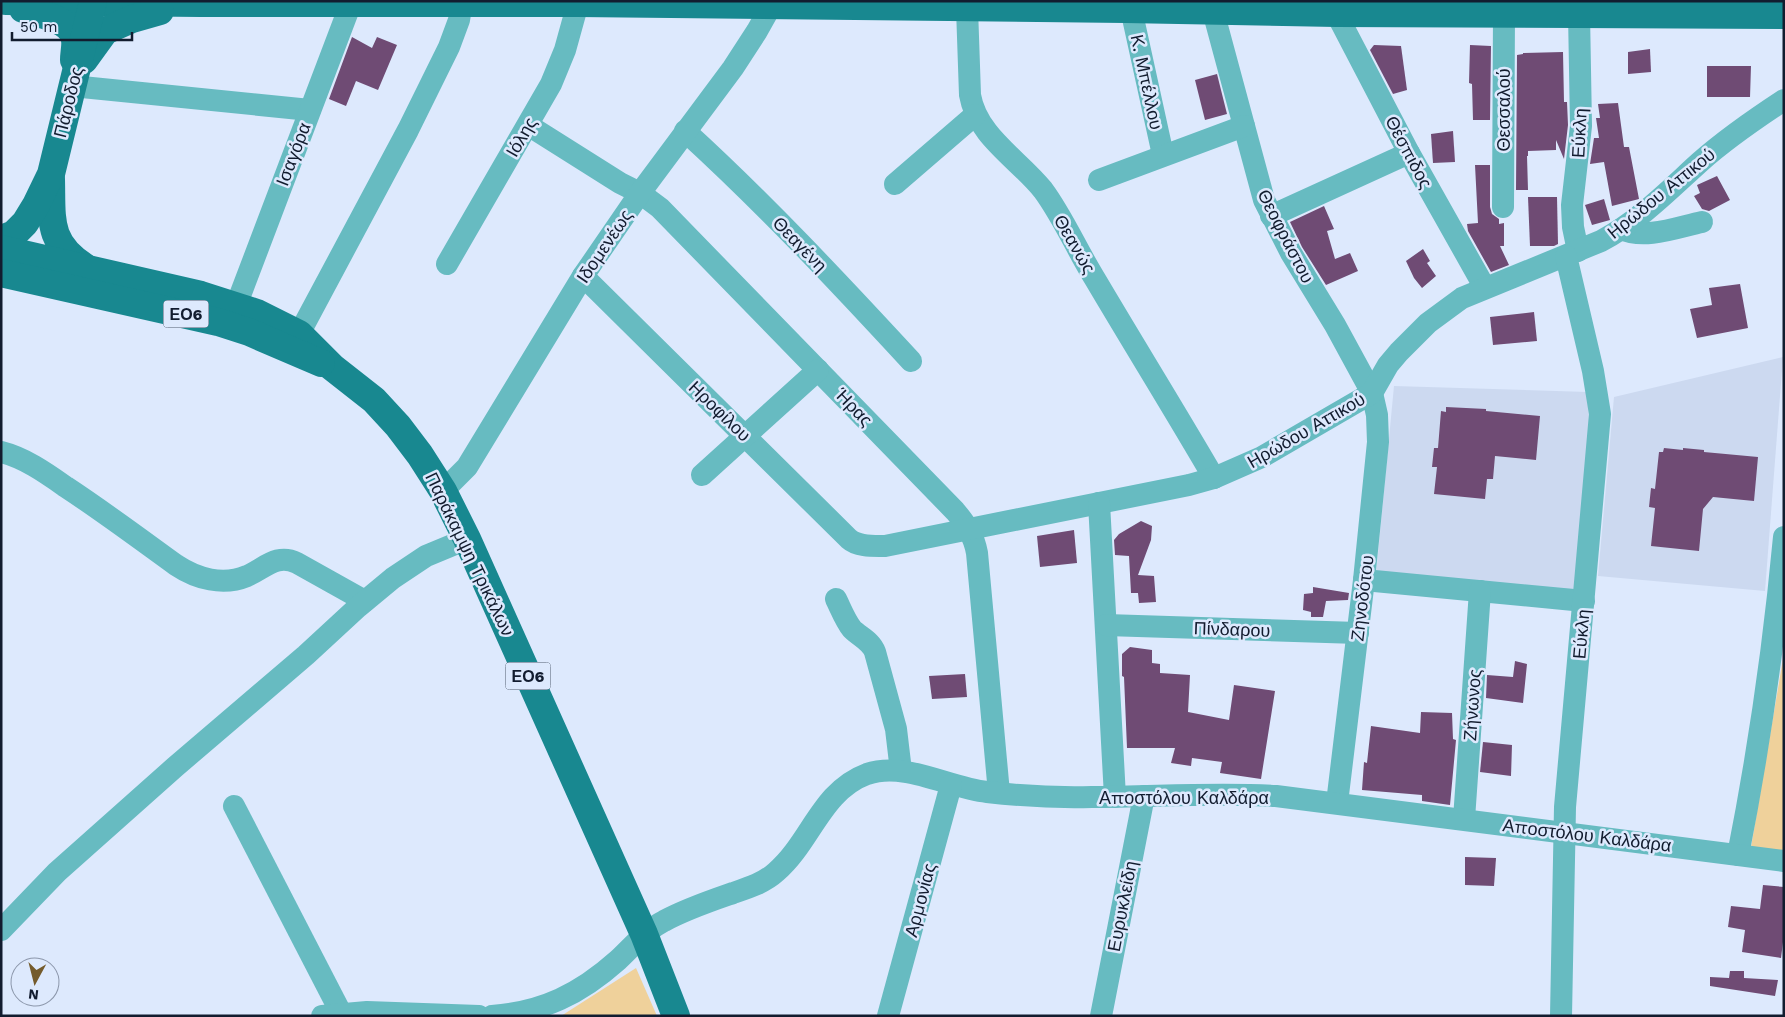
<svg xmlns="http://www.w3.org/2000/svg" width="1785" height="1017" viewBox="0 0 1785 1017" font-family="'Work Sans',sans-serif">
  <style>
    .built { fill: #ccd9f0 }
    .green { fill: #efd19b }
    .building { fill: #6f4b74 }
    .lines { fill: none; stroke-linecap: round; stroke-linejoin: round }
    .minor { stroke: #67bbc1; stroke-width: 22 }
    .major { stroke: #188890; stroke-width: 28 }
    .labels { text-anchor: middle; dominant-baseline: central; stroke-width: 5; stroke-linejoin: round; paint-order: stroke }
    .shield { fill: #dde9fd; stroke: #4f5a6d; stroke-width: 1 }
    .shield-label { font-size: 16px; font-weight: bold; fill: #121c2f }
    .street-label { font-size: 18px; fill: #121c2f; stroke: #dde9fd }
  </style>
  <rect width="100%" height="100%" fill="#dde9fd"/>
  <g class="built">
    <path d="M1783 357 1765 591 1598 576 1614 397Z"/>
    <path d="M1394 386 1588 392 1589 424 1574 593 1376 575Z"/>
  </g>
  <g class="green">
    <path d="M1784 653V851L1751 847Z"/>
    <path d="M636 968 657 1016H561Z"/>
  </g>
  <g class="building">
    <path d="M352 37 372 48 377 37 397 45 378 90 356 81 346 106 329 99Z"/>
    <path d="M1374 45 1401 46 1407 90 1393 94 1370 50Z"/>
    <path d="M1470 45 1491 46 1490 120H1473L1472 84 1469 83Z"/>
    <path d="M1650 49 1651 72 1628 74V52Z"/>
    <path d="M1563 52 1564 102H1567L1568 125 1564 159 1556 140V150L1528 151V156H1527L1528 190H1516L1517 55 1523 54V53Z"/>
    <path d="M1707 66H1751L1750 97H1707Z"/>
    <path d="M1217 74 1227 114 1205 120 1195 80Z"/>
    <path d="M1618 103 1624 147H1629L1639 199 1612 206 1604 162 1590 164 1594 138H1599L1596 118H1600L1598 104Z"/>
    <path d="M1453 131 1455 162 1433 163 1431 134Z"/>
    <path d="M1475 165H1490V207L1492 214 1499 219V224L1504 223V246H1500L1509 265 1491 272 1468 231 1467 224 1478 223Z"/>
    <path d="M1717 176 1730 200 1709 211 1702 209 1694 196 1700 193 1697 185Z"/>
    <path d="M1528 197H1557L1558 244 1554 246H1530Z"/>
    <path d="M1604 199 1610 220 1592 225 1585 205Z"/>
    <path d="M1324 206 1334 229 1327 231 1335 259 1350 253 1358 271 1326 285 1302 247 1290 222Z"/>
    <path d="M1423 249 1430 261 1427 263 1436 276 1422 288 1414 278 1406 261Z"/>
    <path d="M1740 284 1748 328 1697 338 1690 309 1712 305 1709 288Z"/>
    <path d="M1534 312 1537 341 1493 345 1490 317Z"/>
    <path d="M1446 407 1486 409V411L1540 416 1536 460 1495 456 1493 479H1487L1485 499 1434 494 1437 467H1432L1434 448H1438L1441 411 1446 412Z"/>
    <path d="M1664 448 1683 450V448L1704 450V452L1758 457 1754 501 1713 497 1703 509 1699 551 1651 546 1655 508 1649 507 1651 488 1655 489 1659 452H1663Z"/>
    <path d="M1141 521 1152 526 1151 540 1138 575 1154 576 1156 602 1139 603 1138 593H1131L1129 556 1115 555 1114 540 1119 534Z"/>
    <path d="M1074 530 1077 563 1040 567 1037 536Z"/>
    <path d="M1313 587 1349 593 1348 600 1326 601 1323 617H1311V612L1303 610 1304 594 1313 593Z"/>
    <path d="M1130 647 1152 650V663L1160 664V673L1190 675 1188 712 1229 720 1234 685 1275 691 1261 779 1220 773 1222 762 1192 758 1191 766 1171 763 1175 748H1127L1124 677 1122 676V654Z"/>
    <path d="M1515 661 1527 664 1523 703 1486 698 1487 675 1513 677Z"/>
    <path d="M965 674 967 697 932 699 929 676Z"/>
    <path d="M1421 712 1452 713 1453 739 1456 740 1450 805 1422 801V795L1362 790 1364 762 1367 763 1371 726 1420 733Z"/>
    <path d="M1483 742 1512 745 1511 776 1480 772Z"/>
    <path d="M1465 857 1496 858 1494 886 1465 885Z"/>
    <path d="M1763 885 1784 887V934L1781 958 1742 952 1745 930 1728 927 1731 906 1760 909Z"/>
    <path d="M1730 971H1744V978L1778 980 1775 996 1710 986V977L1729 978Z"/>
  </g>
  <g class="lines">
    <g class="minor">
      <path d="M967 8 970 95C977 136 1018 159 1043 190 1063 217 1077 250 1095 279 1134 345 1175 411 1214 478"/>
      <path d="M1131 9 1163 155"/>
      <path d="M1213 11 1264 200 1291 253 1335 325 1372 393 1377 415 1378 442 1364 580 1337 803"/>
      <path d="M1336 13 1409 153 1485 288"/>
      <path d="M72 86 310 110"/>
      <path d="M528 125 620 183 640 193 660 208 955 511C966 524 974 536 977 553L999 793"/>
      <path d="M685 131C765 204 838 282 911 361"/>
      <path d="M1099 180 1244 126"/>
      <path d="M895 184 975 115"/>
      <path d="M1503 207 1504 13"/>
      <path d="M1271 216 1409 153"/>
      <path d="M1621 229C1645 240 1678 227 1702 222"/>
      <path d="M1578 251 1573 227 1572 205 1581 126 1579 13"/>
      <path d="M447 264 551 84 565 50 578 3"/>
      <path d="M583 276 849 539C858 547 873 546 885 546L1189 485 1214 478 1262 457 1372 393 1388 365 1399 352 1428 323 1462 298 1601 241C1639 221 1669 190 1700 162 1726 139 1755 119 1784 100"/>
      <path d="M236 306 351 3"/>
      <path d="M299 334 408 130 449 47 459 20 462 2"/>
      <path d="M1 452C25 458 46 473 66 487 104 512 140 539 176 565 197 579 223 586 247 576 265 568 277 553 297 563L365 601"/>
      <path d="M702 475 818 370"/>
      <path d="M443 491 467 467 583 276 640 193 733 68 757 31 771 6"/>
      <path d="M1099 503 1115 797"/>
      <path d="M1364 580 1584 601"/>
      <path d="M836 599C841 609 845 620 852 629 860 637 871 641 875 652L896 729 901 771"/>
      <path d="M1106 625 1358 633"/>
      <path d="M234 806 341 1013"/>
      <path d="M1464 819 1480 591"/>
      <path d="M1738 855C1759 749 1774 645 1784 537"/>
      <path d="M1 930 57 872 175 767 306 655 358 607 393 578 426 556 467 539"/>
      <path d="M322 1016 367 1012 479 1016"/>
      <path d="M492 1016C543 1012 580 994 618 960 633 946 646 930 664 921 686 909 710 901 733 893 748 888 764 883 776 872 811 842 821 791 867 774 905 761 949 788 987 792 1022 796 1057 798 1092 797 1153 797 1215 792 1276 796L1784 861"/>
      <path d="M888 1016 951 785"/>
      <path d="M1101 1016 1144 796"/>
      <path d="M1561 1016 1565 807 1600 414 1593 371 1566 256"/>
    </g>
    <g class="major">
      <path d="M6 1 200 3H578L1125 9 1336 13 1784 15"/>
      <path d="M23 9C39 14 73 19 75 40 76 46 74 53 74 60"/>
      <path d="M84 60 105 31 132 19 160 11"/>
      <path d="M51 179C52 219 47 243 85 267"/>
      <path d="M1 239 14 234 25 223 36 205 51 174 93 2"/>
      <path d="M1 249 201 295 257 313 299 334 332 367 374 400 398 426 420 455 443 491 467 539 644 934 676 1016"/>
      <path d="M1 273 218 322 249 332 321 363"/>
    </g>
  </g>
  <g class="labels">
    <g class="shield">
      <rect x="163.5" y="300.5" width="45" height="27" rx="4"/>
      <rect x="505.5" y="662.5" width="45" height="27" rx="4"/>
    </g>
    <g class="shield-label">
      <text x="186" y="314">ΕΟ6</text>
      <text x="528" y="676">ΕΟ6</text>
    </g>
    <g class="street-label">
      <text transform="translate(1147 82) rotate(78)">Κ. Μπέλλου</text>
      <text transform="translate(68 102) rotate(-76)">Πάροδος</text>
      <text transform="translate(1503 110) rotate(-90)">Θεσσαλού</text>
      <text transform="translate(1579 133) rotate(-87)">Εύκλη</text>
      <text transform="translate(521 137) rotate(-60)">Ιόλης</text>
      <text transform="translate(1409 152) rotate(62)">Θέσπιδος</text>
      <text transform="translate(293 154) rotate(-69)">Ισαγόρα</text>
      <text transform="translate(1661 193) rotate(-39)">Ηρώδου Αττικού</text>
      <text transform="translate(1286 236) rotate(63)">Θεοφράστου</text>
      <text transform="translate(800 244) rotate(46)">Θεαγένη</text>
      <text transform="translate(1075 244) rotate(60)">Θεανώς</text>
      <text transform="translate(604 246) rotate(-56)">Ιδομενέως</text>
      <text transform="translate(854 407) rotate(46)">Ήρας</text>
      <text transform="translate(720 411) rotate(44)">Ηροφίλου</text>
      <text transform="translate(1306 430) rotate(-30)">Ηρώδου Αττικού</text>
      <text transform="translate(470 554) rotate(64)">Παράκαμψη Τρικάλων</text>
      <text transform="translate(1362 598) rotate(-83)">Ζηνοδότου</text>
      <text transform="translate(1232 629) rotate(2)">Πίνδαρου</text>
      <text transform="translate(1581 634) rotate(-85)">Εύκλη</text>
      <text transform="translate(1472 705) rotate(-86)">Ζήνωνος</text>
      <text x="1184" y="797">Αποστόλου Καλδάρα</text>
      <text transform="translate(1587 835) rotate(7)">Αποστόλου Καλδάρα</text>
      <text transform="translate(920 900) rotate(-75)">Αρμονίας</text>
      <text transform="translate(1122 906) rotate(-79)">Ευρυκλείδη</text>
    </g>
  </g>
  <rect width="1785" height="1017" fill="none" stroke="#121c2f" stroke-width="5"/>
  <g transform="translate(35 982) rotate(187)"><circle r="24" fill="#dde9fd" stroke="#8c97ab"/>
  <path d="M0-4L9 19L0 12L-9 19Z" fill="#745b2c"/>
  <text y="-8" font-size="14" font-weight="bold" text-anchor="middle" fill="#121c2f">N</text>
  </g>
  <path d="M12 32v8h120v-8" fill="none" stroke="#121c2f" stroke-width="2.5"/>
  <text x="20" y="32" font-size="15" fill="#121c2f" stroke="#dde9fd" stroke-width="4" paint-order="stroke">50 m</text>
</svg>
